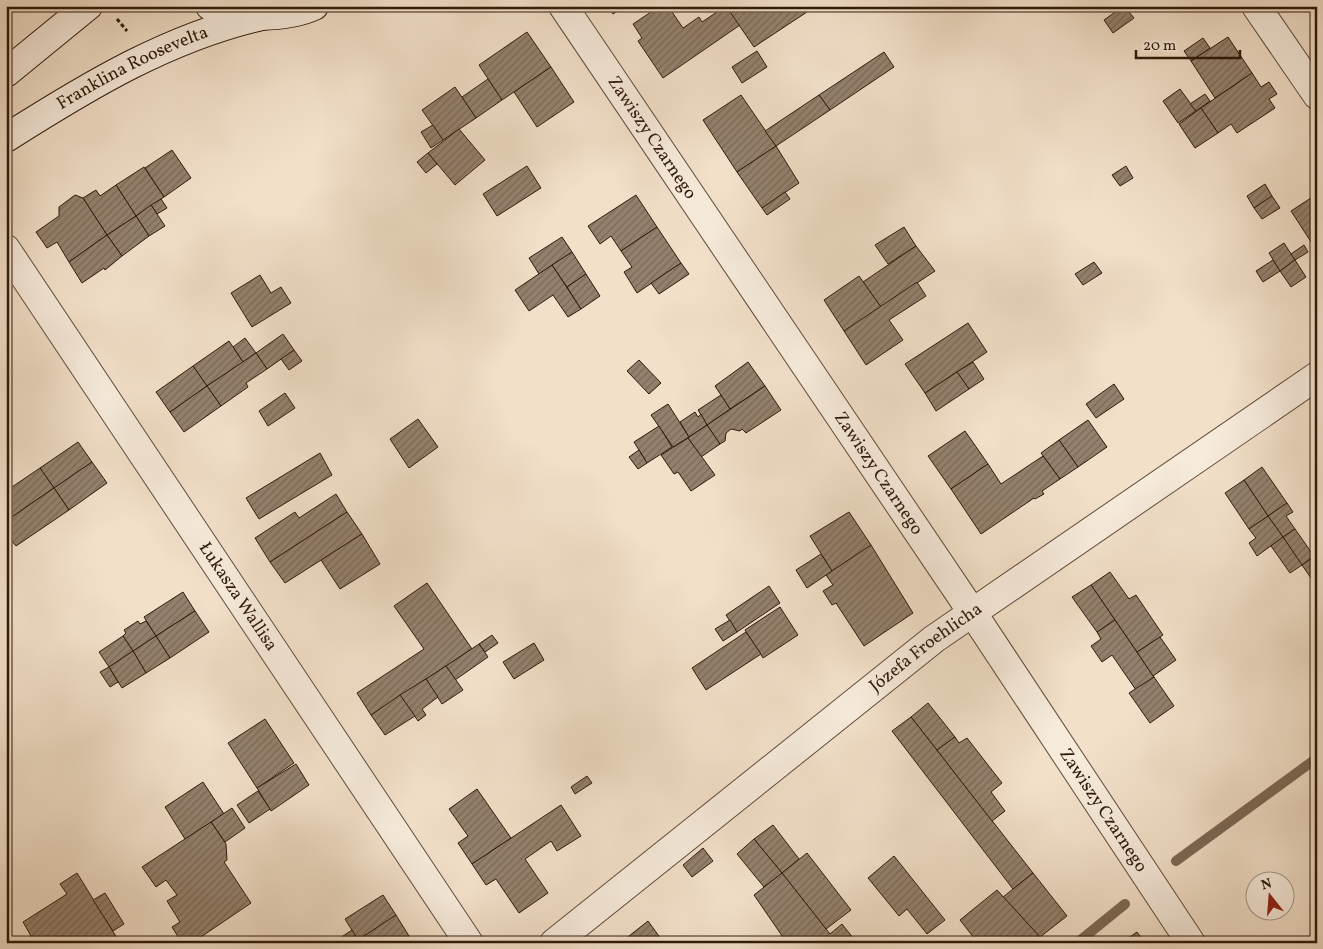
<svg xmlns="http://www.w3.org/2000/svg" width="1323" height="949" viewBox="0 0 1323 949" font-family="Vollkorn,serif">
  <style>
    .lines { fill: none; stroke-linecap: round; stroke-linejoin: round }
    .stream { stroke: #7c6956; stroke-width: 10 }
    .building { fill: url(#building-hatch); stroke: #2f1a0a }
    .street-casing { stroke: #604c3a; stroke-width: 30 }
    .secondary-casing { stroke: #2f1a0a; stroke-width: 30 }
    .path { stroke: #2f1a0a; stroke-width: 3; stroke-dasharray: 4 2.5; stroke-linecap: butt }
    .street { stroke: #f7ebdc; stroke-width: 28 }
    .secondary { stroke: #f7ebdc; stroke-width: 28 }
    .labels { text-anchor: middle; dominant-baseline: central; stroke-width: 5; stroke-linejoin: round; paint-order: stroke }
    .street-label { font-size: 18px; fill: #2f1a0a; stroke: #f7ebdc }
  </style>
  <defs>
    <pattern id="building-hatch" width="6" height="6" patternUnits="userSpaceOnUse" patternTransform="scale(1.25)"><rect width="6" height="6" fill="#94816d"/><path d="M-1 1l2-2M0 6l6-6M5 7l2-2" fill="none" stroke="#796958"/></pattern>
  </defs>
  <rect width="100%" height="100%" fill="#f2e0c9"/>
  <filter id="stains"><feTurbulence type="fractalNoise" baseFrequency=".004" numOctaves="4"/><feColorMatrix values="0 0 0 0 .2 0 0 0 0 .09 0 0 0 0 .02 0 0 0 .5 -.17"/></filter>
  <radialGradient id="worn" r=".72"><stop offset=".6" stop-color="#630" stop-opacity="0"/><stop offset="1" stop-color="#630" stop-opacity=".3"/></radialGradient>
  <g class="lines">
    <g class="stream">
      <path d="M1176 861 1317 758"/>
      <path d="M1077 943 1125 904"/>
    </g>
  </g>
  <g class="building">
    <path d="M608 6H625L613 14Z"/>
    <path d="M660 6H668L683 28 699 17 702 22 726 6 740 25 663 78 638 41 642 38 633 24Z"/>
    <path d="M726 6H816L754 47Z"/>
    <path d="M1124 6 1134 18 1113 33 1104 20Z"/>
    <path d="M527 32 551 67 502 100 479 65Z"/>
    <path d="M1228 37 1252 73 1215 98 1191 61Z"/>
    <path d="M1203 38 1210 48 1191 61 1184 51Z"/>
    <path d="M757 51 767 67 742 83 732 67Z"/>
    <path d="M884 52 894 67 830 110 819 95Z"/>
    <path d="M551 67 574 102 537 127 514 92Z"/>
    <path d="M1252 73 1261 87 1269 82 1277 94 1269 99 1275 108 1237 133 1231 124 1218 133 1201 108Z"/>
    <path d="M488 79 502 100 476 118 462 97Z"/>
    <path d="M455 87 476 118 443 140 422 110Z"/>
    <path d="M1180 89 1196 111 1178 123 1163 101Z"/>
    <path d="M1205 94 1210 101 1196 111 1190 104Z"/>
    <path d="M741 95 776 146 737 172 703 120Z"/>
    <path d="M819 95 830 110 776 146 765 131Z"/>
    <path d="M1201 108 1218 133 1195 148 1179 124Z"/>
    <path d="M433 125 443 140 431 148 421 132Z"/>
    <path d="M459 129 485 160 455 185 428 153Z"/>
    <path d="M776 146 799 183 762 208 737 172Z"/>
    <path d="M172 150 191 178 164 197 145 168Z"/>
    <path d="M428 153 437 164 426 173 417 162Z"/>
    <path d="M527 166 541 188 497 216 483 194Z"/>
    <path d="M1126 166 1133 178 1120 186 1112 175Z"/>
    <path d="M144 167 164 197 136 216 116 185Z"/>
    <path d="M1265 184 1272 196 1254 208 1247 196Z"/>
    <path d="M116 185 136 216 107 235 83 198 96 190 100 196Z"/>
    <path d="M785 192 790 199 767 215 762 208Z"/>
    <path d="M1317 194V247L1315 248 1291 211Z"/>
    <path d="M75 195 83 198 107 235 69 262 57 242 47 248 36 232 59 216V207Z"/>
    <path d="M636 195 657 227 621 251 611 236 600 244 588 226Z"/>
    <path d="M1272 196 1280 208 1262 219 1254 208Z"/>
    <path d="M161 199 167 208 157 214 151 205Z"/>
    <path d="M151 205 165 226 149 236 136 216Z"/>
    <path d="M136 216 149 236 122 256 107 235Z"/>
    <path d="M657 227 681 263 637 293 624 272 632 267 621 251Z"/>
    <path d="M904 227 916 246 888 264 875 245Z"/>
    <path d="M107 235 122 256 105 270 104 268 82 283 69 262Z"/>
    <path d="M562 237 572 252 539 274 529 258Z"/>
    <path d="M1284 243 1295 260 1280 271 1269 253Z"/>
    <path d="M1304 245 1308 252 1295 260 1291 254Z"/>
    <path d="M916 246 935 271 881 307 863 282Z"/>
    <path d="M572 252 586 274 567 287 552 265Z"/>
    <path d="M1273 260 1280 271 1263 282 1256 271Z"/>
    <path d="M1295 260 1306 277 1291 287 1280 271Z"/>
    <path d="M1094 262 1102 273 1083 285 1075 274Z"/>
    <path d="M681 263 689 274 659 294 651 283Z"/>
    <path d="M552 265 581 309 568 317 553 295 529 311 515 290Z"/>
    <path d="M586 274 600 296 581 309 567 287Z"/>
    <path d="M260 275 271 293 281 287 291 303 252 327 231 293Z"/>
    <path d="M859 276 881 307 844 331 824 300Z"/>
    <path d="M917 282 926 296 889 320 903 340 866 365 844 331Z"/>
    <path d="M968 323 987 352 925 393 905 364Z"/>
    <path d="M283 334 294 350 267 369 256 353Z"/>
    <path d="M245 338 256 353 243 362 233 347Z"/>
    <path d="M229 341 243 362 207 386 193 366Z"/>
    <path d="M294 350 302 361 289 370 281 359Z"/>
    <path d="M256 353 267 369 246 383 248 387 221 406 207 386Z"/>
    <path d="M639 360 661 383 649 394 627 371Z"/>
    <path d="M748 362 765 386 730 409 715 386Z"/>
    <path d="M973 362 984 379 969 389 957 372Z"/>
    <path d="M193 366 207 386 170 412 156 392Z"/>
    <path d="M957 372 969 389 936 411 925 393Z"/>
    <path d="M1114 384 1124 399 1096 418 1086 404Z"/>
    <path d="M207 386 221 406 184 432 170 412Z"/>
    <path d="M765 386 781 410 746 433 742 429 740 431 731 429 726 433 725 441 720 444 707 425Z"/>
    <path d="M285 393 295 408 268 426 259 411Z"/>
    <path d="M721 395 730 409 707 425 698 410Z"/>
    <path d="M668 404 689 437 673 447 651 415Z"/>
    <path d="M695 412 698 417 701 414 707 425 689 437 680 422Z"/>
    <path d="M418 419 438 447 409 468 390 439Z"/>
    <path d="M1088 420 1107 447 1078 467 1059 440Z"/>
    <path d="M707 425 720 444 701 457 688 438Z"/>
    <path d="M659 426 672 447 647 463 634 442Z"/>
    <path d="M965 431 988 464 951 489 928 456Z"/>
    <path d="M688 438 715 475 691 491 678 472 674 474 661 455Z"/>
    <path d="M1059 440 1078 467 1060 479 1041 453Z"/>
    <path d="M78 442 92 462 54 488 40 468Z"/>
    <path d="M639 450 647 463 638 469 629 457Z"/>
    <path d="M320 453 332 475 259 519 246 498Z"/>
    <path d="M1043 456 1060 479 1042 491 1044 494 1035 499 1034 498 981 534 951 489 988 464 1001 484Z"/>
    <path d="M92 462 107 483 69 510 54 488Z"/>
    <path d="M1262 467 1287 503 1268 516 1244 480Z"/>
    <path d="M40 468 54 488 6 521V491Z"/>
    <path d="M1244 480 1268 516 1249 529 1225 493Z"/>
    <path d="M54 488 69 510 16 546 11 540 6 543V521Z"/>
    <path d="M336 494 347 512 270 562 255 538 295 512 299 518Z"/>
    <path d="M1287 503 1293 512 1286 516 1295 529 1283 537 1268 516Z"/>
    <path d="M347 512 362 534 285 583 270 562Z"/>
    <path d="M849 512 871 545 832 571 810 536Z"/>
    <path d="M1268 516 1283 537 1257 556 1249 543 1256 538 1249 529Z"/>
    <path d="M1295 529 1314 556 1302 565 1283 537Z"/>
    <path d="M362 534 380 564 340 589 321 560Z"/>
    <path d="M1283 537 1302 565 1290 573 1271 546Z"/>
    <path d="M871 545 913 613 864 646 836 603 832 605 823 591 833 585 826 575Z"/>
    <path d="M821 554 832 571 807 588 796 570Z"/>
    <path d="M1317 555V574L1311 578 1302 565Z"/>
    <path d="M1110 572 1129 599 1136 595 1163 635 1137 652 1091 585Z"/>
    <path d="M427 583 472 649 371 715 357 693 424 649 394 606Z"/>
    <path d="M1091 585 1115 620 1097 632 1072 597Z"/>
    <path d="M769 586 780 603 737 632 726 615Z"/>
    <path d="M183 592 195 611 156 636 144 617Z"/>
    <path d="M780 607 798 635 763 658 745 630Z"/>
    <path d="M195 611 209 632 170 658 156 636Z"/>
    <path d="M730 620 737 632 723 641 715 629Z"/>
    <path d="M1115 620 1154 677 1136 690 1112 655 1102 662 1091 646 1101 639 1097 632Z"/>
    <path d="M138 621 140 624 146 621 156 636 133 651 123 636 126 633 124 630Z"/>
    <path d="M746 632 761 654 706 690 692 668Z"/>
    <path d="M492 635 498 643 485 652 479 644Z"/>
    <path d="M123 636 133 651 109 667 99 652Z"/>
    <path d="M156 636 170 658 146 673 133 651Z"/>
    <path d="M1160 637 1176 660 1153 676 1137 652Z"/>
    <path d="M534 643 544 660 514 679 503 662Z"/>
    <path d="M479 644 488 657 455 680 446 666Z"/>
    <path d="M133 651 146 673 122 688 109 667Z"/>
    <path d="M446 666 463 690 442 704 426 679Z"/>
    <path d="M109 667 118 682 110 687 100 672Z"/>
    <path d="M1154 677 1174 706 1150 723 1129 693Z"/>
    <path d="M426 679 438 697 422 709 426 715 418 721 400 695Z"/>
    <path d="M400 695 415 716 385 735 371 715Z"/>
    <path d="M928 703 955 737 937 750 911 717Z"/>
    <path d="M911 717 1033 873 1013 889 892 731Z"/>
    <path d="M265 719 294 763 257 788 228 743Z"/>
    <path d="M955 737 959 743 967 738 1002 783 991 792 1005 811 992 821 937 750Z"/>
    <path d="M296 764 309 785 271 811 257 788Z"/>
    <path d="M587 776 592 783 575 794 571 787Z"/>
    <path d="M203 782 224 814 185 839 165 807Z"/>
    <path d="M477 789 511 838 472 864 458 843 468 836 449 809Z"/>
    <path d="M258 791 270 809 249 823 237 805Z"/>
    <path d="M561 805 581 836 557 851 551 841 525 859 548 893 519 913 496 879 486 885 472 864Z"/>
    <path d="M232 808 245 828 225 842 211 822Z"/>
    <path d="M211 822 226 844 227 860 224 862 251 903 192 943H182L172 927 180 922 167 901 177 895 166 880 156 887 142 867Z"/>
    <path d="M773 825 799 859 782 873 754 839Z"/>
    <path d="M754 839 782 873 764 887 737 854Z"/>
    <path d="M703 848 713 861 692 877 683 865Z"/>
    <path d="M807 853 851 910 826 929 782 873Z"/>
    <path d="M894 856 945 920 927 934 907 909 899 916 868 878Z"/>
    <path d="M77 873 117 938 110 943H35L23 922 67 894 60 884Z"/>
    <path d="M782 873 830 934 842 924 857 943H787L754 895Z"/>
    <path d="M1033 873 1067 916 1040 937 1003 897Z"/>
    <path d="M997 890 1040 937 1034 943H978L960 920Z"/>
    <path d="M105 893 124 924 113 931 93 900Z"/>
    <path d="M383 895 396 915 358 940 345 919Z"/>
    <path d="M396 915 409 936 399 943H360L358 940Z"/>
    <path d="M648 921 664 943H626L624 940Z"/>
    <path d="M352 930 358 940 354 943H339L337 940Z"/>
    <path d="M1137 932 1145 943H1121Z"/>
  </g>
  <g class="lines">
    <g class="street-casing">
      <g id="street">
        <path id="s1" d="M563 6 972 612 1191 943"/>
        <path d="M1256 6 1317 95"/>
        <path id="s2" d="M6 249 469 943"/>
        <path id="s3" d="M554 943 934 639 1317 376"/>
      </g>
    </g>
    <g class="secondary-casing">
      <g id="secondary">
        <path d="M210 6C236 20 288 18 314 6"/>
        <path d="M6 73 88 6"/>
        <path id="s4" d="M6 138C88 86 170 36 266 15"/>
      </g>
    </g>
    <path class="path" d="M117 19 127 31"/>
    <use href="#street" class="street"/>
    <use href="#secondary" class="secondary"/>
  </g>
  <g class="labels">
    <g class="street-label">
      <text stroke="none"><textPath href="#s4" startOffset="145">Franklina Roosevelta</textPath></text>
      <text stroke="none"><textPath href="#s1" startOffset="159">Zawiszy Czarnego</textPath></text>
      <text stroke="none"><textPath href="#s1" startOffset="564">Zawiszy Czarnego</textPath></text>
      <text stroke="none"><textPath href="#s2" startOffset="418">Łukasza Wallisa</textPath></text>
      <text stroke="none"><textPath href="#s3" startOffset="475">Józefa Froehlicha</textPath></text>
      <text stroke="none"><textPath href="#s1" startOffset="969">Zawiszy Czarnego</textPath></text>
    </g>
  </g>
  <rect width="1323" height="949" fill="none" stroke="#f2e0c9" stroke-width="25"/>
  <rect x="8" y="8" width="1308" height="934" fill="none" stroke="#2f1a0a" stroke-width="2.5"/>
  <rect x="12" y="12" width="1298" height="924" fill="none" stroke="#2f1a0a"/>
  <g transform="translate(1270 896) rotate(343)"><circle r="24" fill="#f7ebdc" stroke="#a79788"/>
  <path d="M0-4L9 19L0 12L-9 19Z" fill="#8f2418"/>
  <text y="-8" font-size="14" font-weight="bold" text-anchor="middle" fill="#2f1a0a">N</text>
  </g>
  <path d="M1136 50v8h104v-8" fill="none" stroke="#2f1a0a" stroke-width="2.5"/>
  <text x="1143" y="50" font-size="15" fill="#2f1a0a" stroke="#f7ebdc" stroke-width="4" paint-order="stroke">20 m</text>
  <rect width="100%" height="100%" filter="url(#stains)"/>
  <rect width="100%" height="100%" fill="url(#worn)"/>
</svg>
